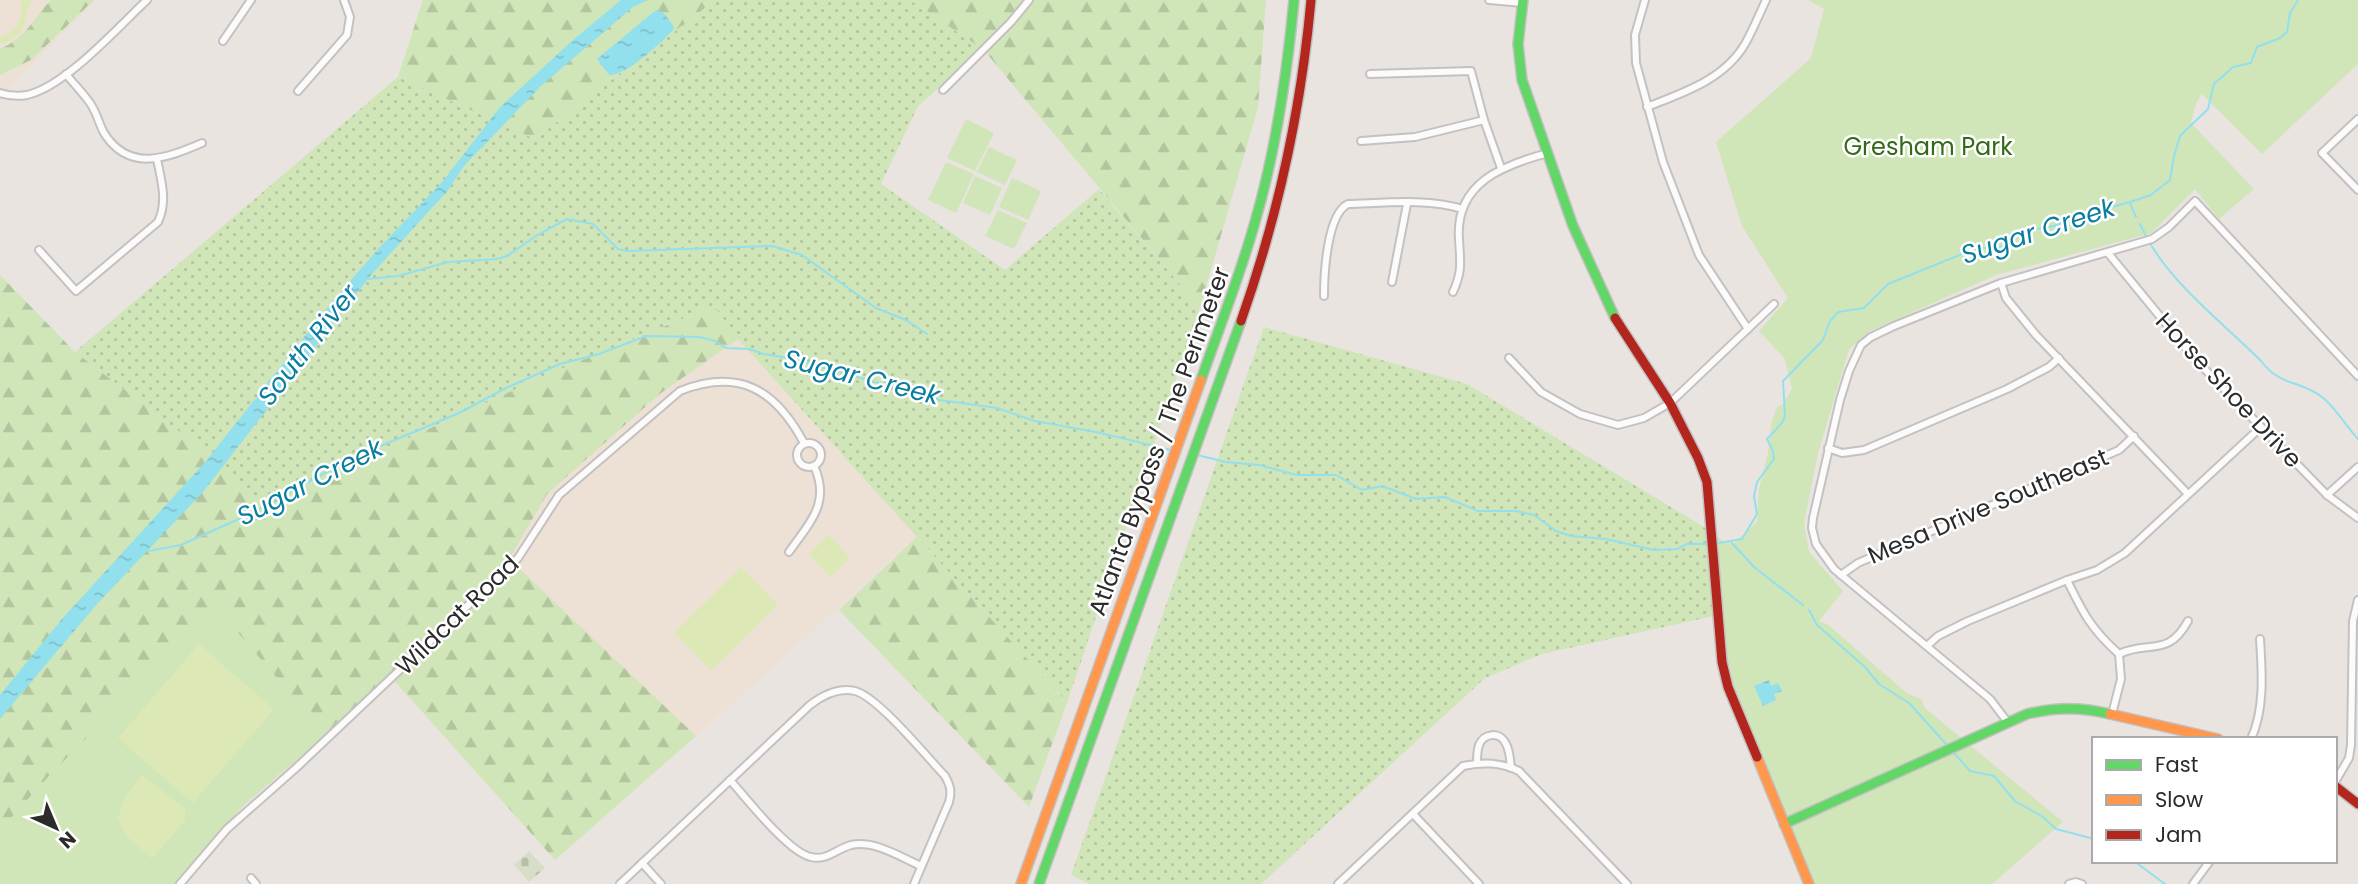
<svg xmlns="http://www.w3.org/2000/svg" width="2358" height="884" viewBox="0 0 2358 884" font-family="Poppins,sans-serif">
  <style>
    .education { fill: #ece1d4 }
    .grass { fill: url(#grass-dots) }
    .forest { fill: url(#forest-firs) }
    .cemetery { fill: url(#cemetery-stones) }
    .park { fill: #d0e5b8 }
    .pitch { fill: #dce9b6 }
    .water { fill: url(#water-ripples) }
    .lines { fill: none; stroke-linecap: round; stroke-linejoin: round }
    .stream { stroke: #92e0ed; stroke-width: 2 }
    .street-casing { stroke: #c3c1c2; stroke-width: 10 }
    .fast-casing { stroke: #c3c1c2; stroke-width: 12 }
    .slow-casing { stroke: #c3c1c2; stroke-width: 12 }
    .jam-casing { stroke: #c3c1c2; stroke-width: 12 }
    .street { stroke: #fcfbfa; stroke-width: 6 }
    .fast { stroke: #63d668; stroke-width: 9 }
    .slow { stroke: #ff974d; stroke-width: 9 }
    .jam { stroke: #b3261e; stroke-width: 9 }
    .labels { text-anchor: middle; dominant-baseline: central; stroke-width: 5; stroke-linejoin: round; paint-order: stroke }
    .park-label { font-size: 24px; fill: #336a18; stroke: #fff }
    .street-label { font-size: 24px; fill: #2b2b2b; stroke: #fff }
    .water-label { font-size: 26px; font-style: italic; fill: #0a7ea0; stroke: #fff }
  </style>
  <defs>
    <pattern id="grass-dots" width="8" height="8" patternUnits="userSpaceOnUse" patternTransform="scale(1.75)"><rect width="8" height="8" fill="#d0e5b8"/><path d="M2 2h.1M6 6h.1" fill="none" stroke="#b3c59e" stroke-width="1.8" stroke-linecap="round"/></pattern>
    <pattern id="forest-firs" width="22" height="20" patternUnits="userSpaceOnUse" patternTransform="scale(1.75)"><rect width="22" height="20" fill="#d0e5b8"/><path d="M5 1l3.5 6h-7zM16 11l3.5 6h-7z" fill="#b3c59e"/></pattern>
    <pattern id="cemetery-stones" width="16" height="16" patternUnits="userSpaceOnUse" patternTransform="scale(1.75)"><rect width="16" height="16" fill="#d7ddc7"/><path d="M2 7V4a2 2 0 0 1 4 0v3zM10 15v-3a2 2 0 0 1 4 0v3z" fill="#b9beab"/></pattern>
    <pattern id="water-ripples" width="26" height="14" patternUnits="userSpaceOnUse" patternTransform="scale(1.75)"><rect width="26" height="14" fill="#92e0ed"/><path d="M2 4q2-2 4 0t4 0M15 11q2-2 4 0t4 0" fill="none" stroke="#7ec0cb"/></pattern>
  </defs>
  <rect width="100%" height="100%" fill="#e9e4e0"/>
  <g class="education">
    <path d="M0 0H96L1 96Z"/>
    <path d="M738 339 917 537 696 736 508 559 547 494 661 393Z"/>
  </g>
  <g class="grass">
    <path d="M715 0H910L983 49 918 106 881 184 1005 270 1099 189 1200 308 1067 703 738 339 714 306 549 374 262 505 219 462 75 352 398 77 535 139Z"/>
    <path d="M1264 327 1467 384 1709 530 1718 615 1542 654 1485 678 1261 884H1089L1071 875Z"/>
  </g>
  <g class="forest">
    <path d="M51 0H94L31 60 0 75V49C26 38 33 19 51 0Z"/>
    <path d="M423 0H715L535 139 398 77Z"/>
    <path d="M910 0H1266L1258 107 1200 308 983 49Z"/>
    <path d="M0 275 75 352 219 462 262 505 549 374 714 306 738 339 661 393 547 494 509 559 696 736 555 860 390 676 328 737 51 774 0 830Z"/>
    <path d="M917 537 1067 703 1029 807 839 610Z"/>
  </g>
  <path class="cemetery" d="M529 851 545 868 529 882 514 865Z"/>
  <g class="park">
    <path d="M1808 0H2358V64L2262 154 2202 94 2196 103 2191 123 2254 189 2219 219 2195 189 2151 233 1996 275 1870 331 1849 349 1818 453 1804 523 1809 552 1843 591 1819 621 1827 624 1908 694 1921 699 1925 708 2063 822 1992 884H1807L1724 677 1709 530 1724 542 1734 543 1757 522 1759 489 1768 453 1771 425 1777 407 1782 405 1792 389 1785 359 1759 331 1788 298 1742 226 1716 142 1811 58 1824 9Z"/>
    <path d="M966 119 994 133 975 171 947 158Z"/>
    <path d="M989 147 1017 160 1005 185 977 172Z"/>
    <path d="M946 162 974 174 956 213 928 200Z"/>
    <path d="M975 176 1002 188 990 215 963 203Z"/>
    <path d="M1012 178 1041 191 1028 220 999 207Z"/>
    <path d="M998 210 1027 223 1014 249 985 236Z"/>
    <path d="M215 606 328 737 281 773 242 807 179 884H0V830L51 774Z"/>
  </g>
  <g class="pitch">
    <path d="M20 0 33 1C19 15 35 34 0 44V37C17 31 25 18 20 0Z"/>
    <path d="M829 535 850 558 830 577 809 554Z"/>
    <path d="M741 567 778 605 711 671 674 633Z"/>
    <path d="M199 644 274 709 193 803 118 738Z"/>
    <path d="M143 775 185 809V821L152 859 126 836 118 818 125 796Z"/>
  </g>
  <g class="water">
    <path d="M621 0H648L633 7 541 86 463 167 449 189 371 275 203 492 97 604 0 719V695L62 619 206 461 331 303 379 248 443 181 500 107 573 40Z"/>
    <path d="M656 10 664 13 674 27 673 30C661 43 626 76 609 75L597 59Z"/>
    <path d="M1769 680 1771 686 1778 683 1782 691 1774 694 1776 700 1763 706 1754 686Z"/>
  </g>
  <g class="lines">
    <g class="stream">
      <path d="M2130 203 2136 217"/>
      <path d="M2140 224 2146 236"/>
      <path d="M2151 245C2177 288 2225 325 2261 361 2282 388 2299 379 2322 397 2335 407 2346 426 2358 439"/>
      <path d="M368 279 398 276 448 262 497 259 507 256 536 236 567 219 593 224 618 249 627 251 772 246 802 255 876 308 906 320 927 334"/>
      <path d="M1197 455 1226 462 1259 465 1297 475H1336L1362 490 1382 486 1416 499 1445 497 1478 511H1516L1534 515 1556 531 1571 536 1606 539 1654 550 1677 549 1687 544H1707"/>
      <path d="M1719 543 1742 539 1757 514 1754 496 1757 482 1774 459 1773 451 1767 439 1782 423 1785 416 1783 381 1823 340 1830 321 1838 312 1864 308 1888 284 1977 248H1998L2005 245 2006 240 2014 233 2054 226 2075 217 2130 202 2151 195 2170 180 2174 156 2180 136 2208 109 2214 84 2233 67 2251 63 2257 47 2280 38 2287 32 2290 13 2298 0"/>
      <path d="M1732 543 1754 567 1803 605"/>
      <path d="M149 551 181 545 252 513 352 458 459 413 506 388 560 364 599 354 646 336 700 337 715 341 726 348 749 349 764 354 788 358 940 400 997 408 1035 421 1096 432 1171 450"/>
      <path d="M1809 610 1817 625 1865 667 1879 684 1909 703 1947 745"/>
      <path d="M1953 752 1970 771 1994 776 2015 801 2043 817 2056 829 2094 839"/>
      <path d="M2134 861 2165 884"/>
    </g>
    <g class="street-casing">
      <g id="street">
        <path d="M1489 0 1523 3"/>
        <path d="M1645 0 1635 35 1636 63 1663 162 1699 255 1748 329"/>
        <path d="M223 41 251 0"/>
        <path d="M66 74C74 84 83 93 90 103 97 113 99 124 104 133 129 173 167 158 202 143"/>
        <path d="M1370 74 1471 71 1484 120 1501 168"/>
        <path d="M943 90 1011 22 1029 0"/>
        <path d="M298 91 347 35 350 17 344 0"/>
        <path d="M0 93C10 96 17 97 27 95 66 86 117 28 147 0"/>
        <path d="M1647 107C1682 93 1724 80 1745 44 1753 30 1759 15 1766 0"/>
        <path d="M2358 119 2322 153 2358 190"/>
        <path d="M1361 141 1415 137 1484 120"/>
        <path d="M39 250 76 291 158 222C168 201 161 180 157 159"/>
        <path d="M2108 253 2194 358 2327 495 2358 518"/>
        <path d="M1392 282 1407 204"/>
        <path d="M2001 283 2006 298 2036 335 2188 494"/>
        <path d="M1453 292C1463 270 1460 261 1459 239 1455 183 1503 165 1548 153"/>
        <path d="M1324 296C1324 274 1327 214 1348 204 1383 203 1429 198 1462 209"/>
        <path d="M1509 358 1541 392 1580 414 1618 425 1644 418 1670 403 1774 304"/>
        <circle cx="809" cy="455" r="12"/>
        <path d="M1828 448 1842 453 1864 450 2007 389 2049 367 2059 358"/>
        <path d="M2327 495 2358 467"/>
        <path d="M789 552C810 522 831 503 814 466"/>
        <path d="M1841 575 1858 563 2119 450 2134 436"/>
        <path d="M2067 580C2083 613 2091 629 2119 654L2121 679 2112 714"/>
        <path d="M1928 645 1938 636 1968 621 2067 580 2097 570 2125 553 2261 427"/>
        <path d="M2119 654C2148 640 2168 658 2188 621"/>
        <path d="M2006 720 1990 699 1834 569 1816 544 1812 528 1813 518 1840 400 1849 371 1861 345 1871 337 1894 326 2001 283 2152 239 2169 227 2195 201 2358 376"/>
        <path d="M2251 739C2265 709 2262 671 2260 639"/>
        <path d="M1477 763C1477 757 1477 751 1479 745 1484 733 1500 731 1506 744 1510 751 1510 760 1511 768"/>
        <path d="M730 780C746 798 789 853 811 857 827 861 836 849 851 845 875 840 900 857 921 866"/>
        <path d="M2335 782 2349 758 2351 745 2353 621 2358 600"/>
        <path d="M1413 814 1479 884"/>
        <path d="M642 863 661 884"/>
        <path d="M251 878 256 884"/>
        <path d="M180 884 227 829 296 768 518 558 559 495 680 391C739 368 775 389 804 443"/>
        <path d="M620 884 810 705C823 695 838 687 855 691 878 697 926 756 945 776 950 785 952 791 949 802L914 884"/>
        <path d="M1338 884 1463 766C1483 762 1500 762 1519 771L1627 884"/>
        <path d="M2069 884 2076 882 2082 884"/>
        <path d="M2193 884 2210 861"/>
      </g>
    </g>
    <g class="fast-casing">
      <g id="fast">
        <path d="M1523 0 1518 44 1522 80 1573 226 1615 318"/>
        <path d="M1201 380C1219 328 1240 276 1255 222 1276 150 1287 75 1294 0"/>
        <path d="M1784 824 2027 714C2057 707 2080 707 2110 714"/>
        <path d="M1039 884 1241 321"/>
      </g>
    </g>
    <g class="slow-casing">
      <g id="slow">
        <path d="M2110 714 2218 739"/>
        <path d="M1757 757 1809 884"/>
        <path d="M1021 884 1201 380"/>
      </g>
    </g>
    <g class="jam-casing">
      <g id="jam">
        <path d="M1615 318 1670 403 1698 458 1707 482 1722 662 1728 687 1757 757"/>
        <path d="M1241 321C1278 216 1301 110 1311 0"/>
        <path d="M2335 786 2358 804"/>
      </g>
    </g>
    <use href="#street" class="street"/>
    <use href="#fast" class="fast"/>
    <use href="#slow" class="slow"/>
    <use href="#jam" class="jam"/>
  </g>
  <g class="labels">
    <g class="park-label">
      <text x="1928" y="146">Gresham Park</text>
    </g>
    <g class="street-label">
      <text transform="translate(2229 390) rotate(47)">Horse Shoe Drive</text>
      <text transform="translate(1159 441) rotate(-70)">Atlanta Bypass / The Perimeter</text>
      <text transform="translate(1988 506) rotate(-23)">Mesa Drive Southeast</text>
      <text transform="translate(457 615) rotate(-44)">Wildcat Road</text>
    </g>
    <g class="water-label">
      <text transform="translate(2038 231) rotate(-18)">Sugar Creek</text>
      <text transform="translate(308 345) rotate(-52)">South River</text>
      <text transform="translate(862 377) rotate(14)">Sugar Creek</text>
      <text transform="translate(310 482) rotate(-27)">Sugar Creek</text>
    </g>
  </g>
  <rect x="2092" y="737" width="245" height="126" fill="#ffffff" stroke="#aaaaaa" stroke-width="2"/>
  <rect x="2106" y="760" width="35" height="10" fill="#63d668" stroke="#aaaaaa" stroke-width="2"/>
  <text x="2155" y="772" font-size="21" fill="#2b2b2b">Fast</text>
  <rect x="2106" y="795" width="35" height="10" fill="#ff974d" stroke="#aaaaaa" stroke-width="2"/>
  <text x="2155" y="807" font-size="21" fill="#2b2b2b">Slow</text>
  <rect x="2106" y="830" width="35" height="10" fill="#b3261e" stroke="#aaaaaa" stroke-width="2"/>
  <text x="2155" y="842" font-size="21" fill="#2b2b2b">Jam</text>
  <g transform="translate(56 828) rotate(136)" stroke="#ffffff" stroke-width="5" paint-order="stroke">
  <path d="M0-5L12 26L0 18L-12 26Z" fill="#2b2b2b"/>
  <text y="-10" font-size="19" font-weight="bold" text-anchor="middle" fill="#2b2b2b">N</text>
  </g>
</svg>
